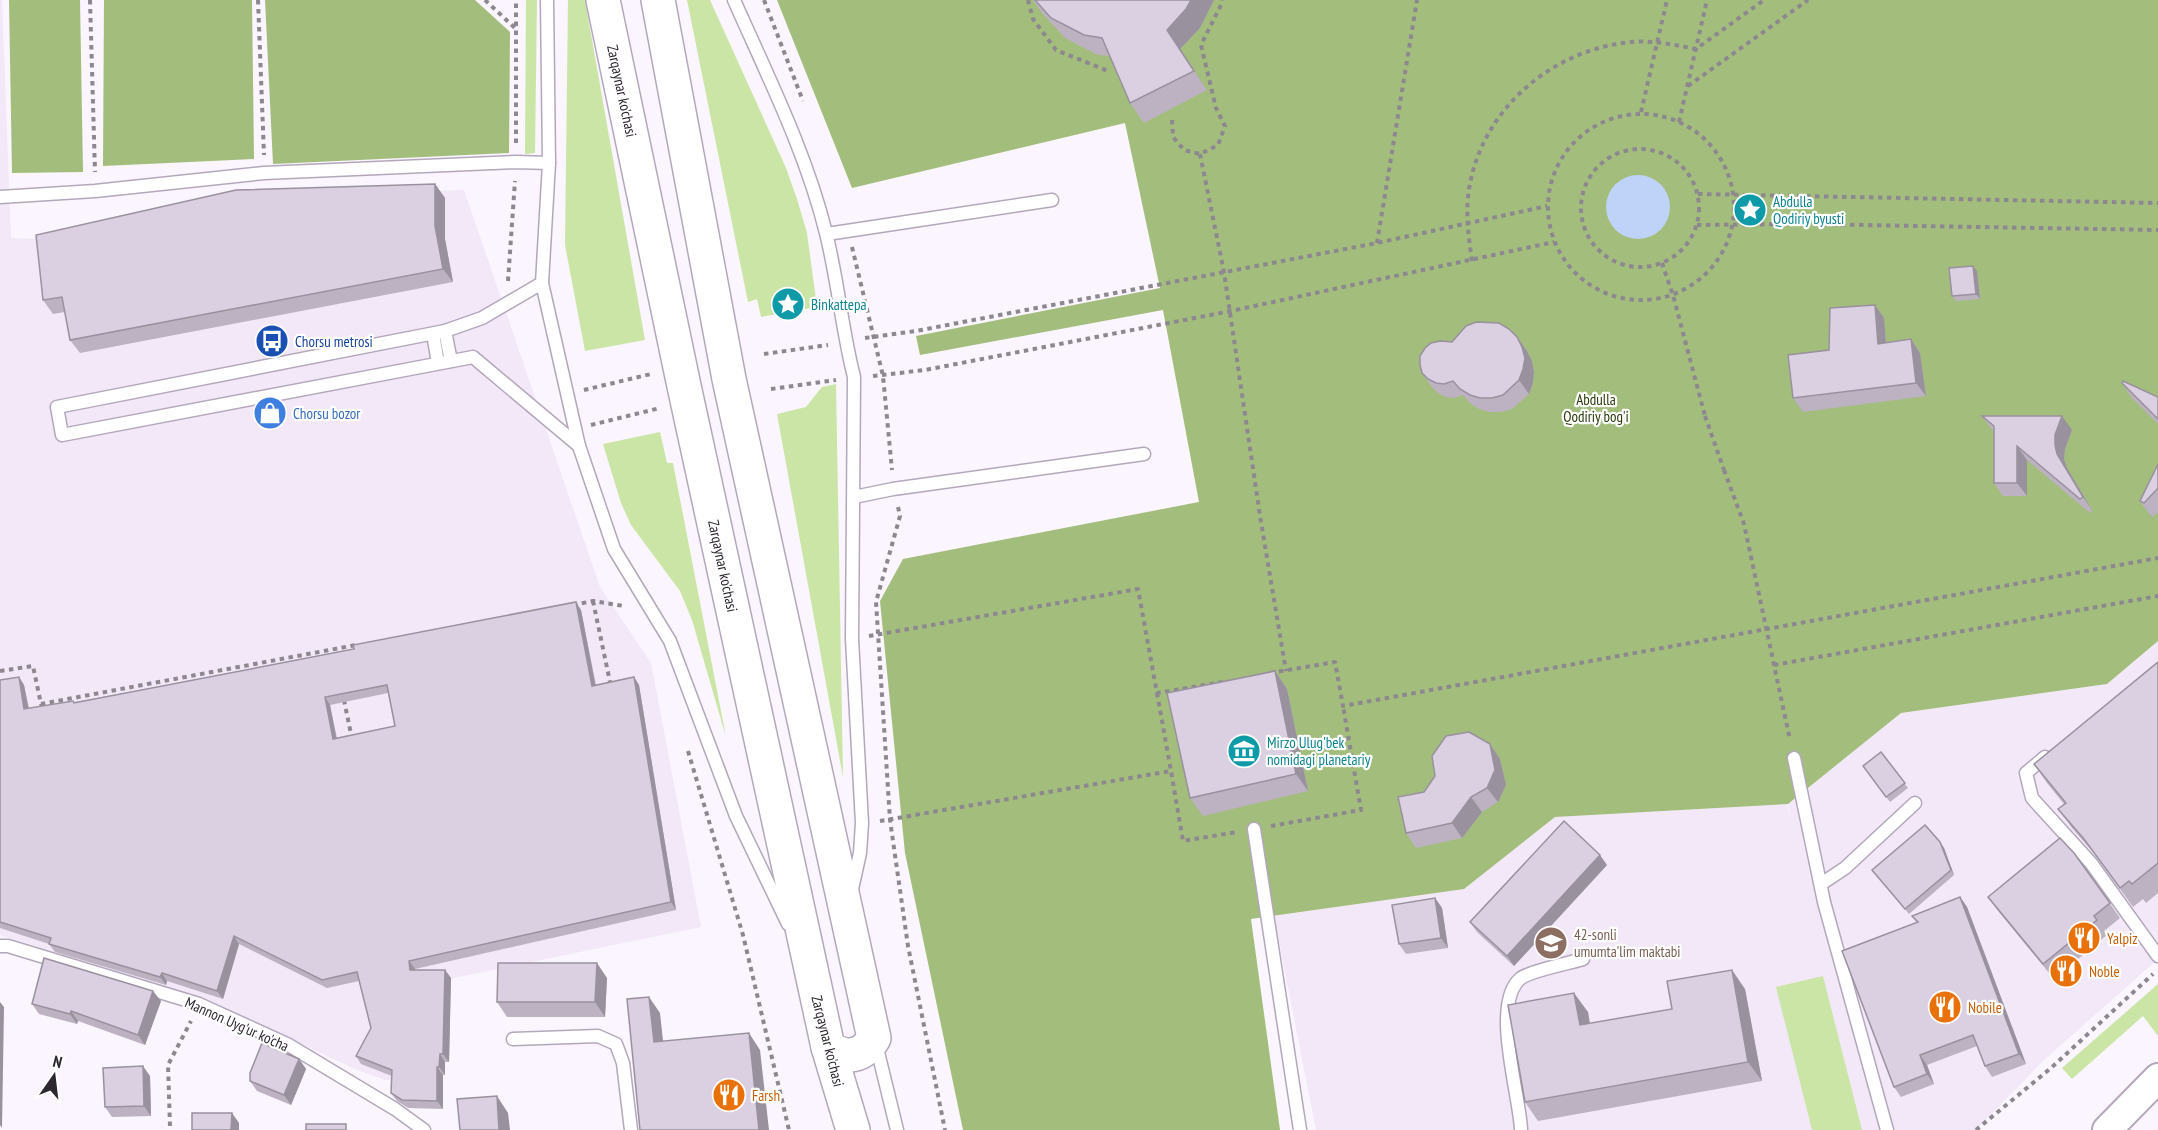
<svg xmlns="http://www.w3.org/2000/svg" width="2158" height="1130" viewBox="0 0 2158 1130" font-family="'PT Sans Narrow',sans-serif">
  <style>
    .built { fill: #f2e8f8 }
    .green { fill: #cbe5a6 }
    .forest { fill: #a3bd7c }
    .water { fill: #bfd2f7 }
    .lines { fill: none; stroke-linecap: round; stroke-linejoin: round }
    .service-casing { stroke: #b3a8bb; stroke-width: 15 }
    .tertiary-casing { stroke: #b3a8bb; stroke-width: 32 }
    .primary-casing { stroke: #b3a8bb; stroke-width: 36 }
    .path { stroke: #8d8890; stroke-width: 4; stroke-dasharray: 4.5 4.5; stroke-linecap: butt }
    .service { stroke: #fff; stroke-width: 12 }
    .tertiary { stroke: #fff; stroke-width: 28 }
    .primary { stroke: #fff; stroke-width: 33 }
    .path-bridge { stroke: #8d8890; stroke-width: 4; stroke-dasharray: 4.5 4.5; stroke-linecap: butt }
    .wall { fill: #bcb2c2; fill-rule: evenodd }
    .shaded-wall { fill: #99919e }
    .building { fill: #dbcfe2; stroke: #99919e; stroke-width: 1.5; fill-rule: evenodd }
    .labels { text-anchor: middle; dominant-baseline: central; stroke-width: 4.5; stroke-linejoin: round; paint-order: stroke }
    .street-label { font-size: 15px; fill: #2d2830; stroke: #fff }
    .culture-label { font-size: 15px; fill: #0d838f; stroke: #fff; text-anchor: start }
    .transit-label { font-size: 15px; fill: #164399; stroke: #fff; text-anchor: start }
    .park-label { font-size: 15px; fill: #2a3a0a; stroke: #fff }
    .shop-label { font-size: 15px; fill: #366cbe; stroke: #fff; text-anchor: start }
    .education-label { font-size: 15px; fill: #785e54; stroke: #fff; text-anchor: start }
    .food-label { font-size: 15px; fill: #c56008; stroke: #fff; text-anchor: start }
  </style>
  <rect width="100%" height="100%" fill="#faf5fe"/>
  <g class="built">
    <path d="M0 0H2L11 238 43 239 244 196 464 190 600 587 651 663 701 927 444 980 439 1077 385 1080 355 1069 210 1001 0 935Z"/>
    <path d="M2158 641V959L2043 1061 1976 1130H1316L1274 916 1465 888 1555 817 1787 804 1792 821 1788 804 1901 713 2107 684Z"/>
  </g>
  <g class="green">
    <path d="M526 0H537L535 153 525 154Z"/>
    <path d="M568 0H585L645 340 585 351 565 245Z"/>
    <path d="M687 0H710L786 168 797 199 807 233 817 307 761 317 757 299 748 302Z"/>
    <path d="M836 384 843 777 777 414 806 407 822 387Z"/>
    <path d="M660 432 667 463H673L726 737 692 620 680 591 631 525 621 503 603 444Z"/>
    <path d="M1823 976 1862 1130H1812L1776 987Z"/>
    <path d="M2158 984V1036L2143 1016 2072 1079 2062 1068Z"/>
  </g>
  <g class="forest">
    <path d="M9 0H80L83 172 12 173Z"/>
    <path d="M104 0H252L254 159 103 166Z"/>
    <path d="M265 0H475L510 32 509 153 273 164Z"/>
    <path d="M777 0H2158V641L2107 684 1901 713 1788 804 1555 817 1464 889 1251 919 1280 1130H963L905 853 880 601 903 559 1199 502 1163 310 920 355 916 336 1160 288 1125 123 852 188Z"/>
  </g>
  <circle class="water" cx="1638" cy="207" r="32"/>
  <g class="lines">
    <g class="service-casing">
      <g id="service">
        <path d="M547 0 549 163 542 283 579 446 614 549 670 641 736 816 788 924"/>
        <path d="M734 0C768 77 806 152 826 233 838 281 842 330 854 377L852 639 862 823 860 853 852 889"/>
        <path d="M0 197 95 191 264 173 516 162 549 163"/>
        <path d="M827 234 1052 200"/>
        <path d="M542 283 482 318 445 331 57 407 62 435 473 357 579 446"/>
        <path d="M445 331 451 361"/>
        <path d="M433 334 438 363"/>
        <path d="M854 497 893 489 1144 454"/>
        <path d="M2045 757 2026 773 2032 798 2091 863 2158 956"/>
        <path d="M1794 758 1824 902 1887 1130"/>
        <path d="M1254 829 1300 1130"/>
        <path d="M1821 884 1845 868 1915 803"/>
        <path d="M0 946H8L199 1004 287 1044 395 1109 424 1130"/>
        <path d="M513 1039 598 1036 616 1044 623 1063 631 1130"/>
        <path d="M876 1044 897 1130"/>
        <path d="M1521 1130C1520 1095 1490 1003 1521 978 1530 971 1570 963 1583 959"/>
      </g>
    </g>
    <g class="tertiary-casing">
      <path id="tertiary" d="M2107 1130 2158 1078"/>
    </g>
    <g class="primary-casing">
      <g id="primary">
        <path d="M603 0 684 386 828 1047 853 1130"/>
        <path d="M658 0 729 379 874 1038C863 1057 846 1060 828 1047"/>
      </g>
    </g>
    <g class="path">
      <path d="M90 0 95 172"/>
      <path d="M258 0 264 155"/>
      <path d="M485 0 515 28"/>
      <path d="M764 0 803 101"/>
      <path d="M1028 0 1033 19 1056 50 1108 71"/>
      <path d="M1688 86 1808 0"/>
      <path d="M1641 112 1667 0"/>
      <circle cx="1641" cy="207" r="93"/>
      <path d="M1172 120 1173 137 1184 150 1200 154 1218 145 1225 126 1216 108 1201 45 1221 5 1222 0"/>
      <path d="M1679 122 1707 0"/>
      <path d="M516 143V0"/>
      <circle cx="1640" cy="208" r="59"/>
      <path d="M1200 154 1224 272 1260 516 1286 671"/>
      <path d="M1698 194 2158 203"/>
      <path d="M1697 225 1798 224 2158 230"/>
      <path d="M1377 243 1417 0"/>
      <path d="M852 247 883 376 892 470"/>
      <path d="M1472 261C1469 239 1466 219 1468 197 1477 113 1550 49 1632 42 1654 40 1675 45 1696 49L1764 0"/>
      <path d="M1662 263 1673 295 1705 416"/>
      <path d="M508 281 515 181"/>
      <path d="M865 338 916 331 1377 243 1547 206"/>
      <path d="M764 354 828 345"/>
      <path d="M873 376 925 370 1231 311 1554 242"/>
      <path d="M771 389 836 380"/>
      <path d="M584 390 651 374"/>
      <path d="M591 425 660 408"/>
      <path d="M1724 470 1744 524 1790 740"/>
      <path d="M898 507 900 516 876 602 890 820 908 946 945 1130"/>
      <path d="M593 601 610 682"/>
      <path d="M573 605 593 601 624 606"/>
      <path d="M869 636 1138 589 1157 693 1228 681"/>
      <path d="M1774 665 2158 596"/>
      <path d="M0 671 33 666 41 704 356 645"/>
      <path d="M1270 673 1335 662 1343 706 2158 558"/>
      <path d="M1157 693 1171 771"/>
      <path d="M344 700 351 734"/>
      <path d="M688 751 743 935 789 1130"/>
      <path d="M880 821 1171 771 1183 841 1237 832"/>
      <path d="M1271 826 1361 810 1343 706"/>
      <path d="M170 1126 168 1065 191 1021"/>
      <path d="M1976 1130 2051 1068 2153 974"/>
    </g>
    <use href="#service" class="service"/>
    <use href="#tertiary" class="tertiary"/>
    <use href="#primary" class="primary"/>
    <path class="path-bridge" d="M1705 416 1724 470"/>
  </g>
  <g class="wall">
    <path d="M1033 0H1214L1200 28 1180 49 1207 90 1144 123 1130 103 1110 56 1098 55 1065 38 1042 13Z"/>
    <path d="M435 184 445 198V239L453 282 80 353 70 340 65 312 53 314 43 300Z"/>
    <path d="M1977 271 1980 299 1956 301 1952 296Z"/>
    <path d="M1875 305 1884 318 1886 342 1911 339 1920 353 1926 396 1803 412 1793 398 1829 350Z"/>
    <path d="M1517 337 1527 351 1532 361 1534 372 1533 383 1529 394 1512 409 1501 412H1490L1479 409 1470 403 1463 395 1454 398 1446 397 1438 393 1432 387 1422 373Z"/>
    <path d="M2122 383 2158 397V424L2131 397Z"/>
    <path d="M1982 416 2072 430 2065 449 2064 459 2067 468 2092 510 2090 513 2027 460V496H2003L1994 483V432Z"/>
    <path d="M2158 464V512L2153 517 2150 515 2140 501Z"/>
    <path d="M581 610 596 685 634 677 639 685 676 910 415 969V970H445L451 978 449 1062H445V1075H443V1109L408 1108 397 1101 391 1093 392 1076 361 1064 356 1056 371 1028 359 981 327 988 239 944 223 999 167 981 166 985 55 952 49 944 0 928V680L19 677 24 685 29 708 73 701 74 702ZM388 693 395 726 337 738 330 705Z"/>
    <path d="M2158 662V893L2146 903 2143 899 2133 907 2098 858 2072 828 2058 809 2064 804 2047 783 2034 764Z"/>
    <path d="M1275 671 1287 689 1308 791 1203 816 1190 798Z"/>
    <path d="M1490 744 1500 759 1506 785 1498 802 1482 812 1462 838 1416 848 1406 833 1424 792 1435 776Z"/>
    <path d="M1881 752 1908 788 1890 802 1863 766Z"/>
    <path d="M1940 842 1944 848 1954 875 1909 914 1872 870Z"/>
    <path d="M2074 853 2120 918 2104 931 2107 935 2054 979 1999 912 1988 897Z"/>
    <path d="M1607 865 1514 966 1477 932 1470 922Z"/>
    <path d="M1960 897 1967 907 2026 1064 1992 1077 1985 1066 1977 1046 1927 1065 1934 1084 1901 1097 1894 1087 1917 923 1912 916Z"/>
    <path d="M1435 898 1442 908 1448 948 1406 954 1399 944Z"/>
    <path d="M607 978 605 1017H507L497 1002Z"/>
    <path d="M1745 989 1762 1081 1538 1121 1525 1102 1588 1012 1590 1024 1672 1009Z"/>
    <path d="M161 1001 145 1045 78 1021 77 1024 39 1014 32 1004Z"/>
    <path d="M299 1059 306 1069 291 1105 257 1091 250 1081Z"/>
    <path d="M150 1076 151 1116 112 1117 105 1107Z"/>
  </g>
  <g class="shaded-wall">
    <path d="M1191 0H1214L1200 28 1180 49 1207 90 1167 30Z"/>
    <path d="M435 184 445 198V239L453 282 443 269 435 226Z"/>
    <path d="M1973 266 1977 271 1980 299 1976 294Z"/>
    <path d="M1875 305 1884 318 1887 357 1878 344Z"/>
    <path d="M1517 337 1527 351 1532 361 1534 372 1533 383 1529 394 1519 380Z"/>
    <path d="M1911 339 1920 353 1926 396 1916 383Z"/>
    <path d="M2062 416 2072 430 2065 449 2064 459 2067 468 2092 510 2083 497 2057 454 2055 445V435Z"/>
    <path d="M2017 446 2027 460V496L2017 483Z"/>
    <path d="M576 602 581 610 597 694 592 686Z"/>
    <path d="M1275 671 1287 689 1308 791 1296 774Z"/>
    <path d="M19 677 24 685 30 717 24 709Z"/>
    <path d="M634 677 639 685 676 910 671 902Z"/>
    <path d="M325 697 330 705 338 747 333 739Z"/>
    <path d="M1490 744 1500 759 1506 785 1498 802 1487 788Z"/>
    <path d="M1471 797 1482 812 1462 838 1452 823Z"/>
    <path d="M1940 842 1944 848 1954 875 1951 870Z"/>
    <path d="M1600 855 1607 865 1514 966 1507 956Z"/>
    <path d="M1960 897 1967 907 2026 1064 2019 1054Z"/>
    <path d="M1435 898 1442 908 1448 948 1441 938Z"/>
    <path d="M234 936 239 944 223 999 217 991Z"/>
    <path d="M409 961 415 969 416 978 410 970Z"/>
    <path d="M597 963 607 978 605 1017 595 1002Z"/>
    <path d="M445 970 451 978 449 1062 443 1054Z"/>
    <path d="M1732 970 1745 989 1762 1081 1748 1062Z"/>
    <path d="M162 973 167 981 166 985 160 977Z"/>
    <path d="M153 991 161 1001 145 1045 138 1035Z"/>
    <path d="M1574 993 1588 1012 1593 1045 1580 1025Z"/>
    <path d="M649 997 660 1013 665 1059 654 1042Z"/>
    <path d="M0 1002 4 1007 2 1128 0 1125Z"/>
    <path d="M71 1011 78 1021 77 1024 70 1014Z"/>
    <path d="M749 1033 760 1050 769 1130H759Z"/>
    <path d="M440 1054 445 1062V1075L439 1067Z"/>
    <path d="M1920 1055 1927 1065 1934 1084 1927 1074Z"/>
    <path d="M299 1059 306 1069 291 1105 284 1095Z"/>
    <path d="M143 1066 150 1076 151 1116 144 1106Z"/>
    <path d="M437 1067 443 1075V1109L437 1101Z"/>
    <path d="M497 1096 508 1113 510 1130H499Z"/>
    <path d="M232 1113 239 1123V1130H231Z"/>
  </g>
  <g class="building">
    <path d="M1035 0H1191L1186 9 1167 30 1194 71 1130 103 1102 38 1084 35 1051 18Z"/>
    <path d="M435 184V226L443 269 70 340 62 297 43 300 36 235 236 190Z"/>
    <path d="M1973 266 1976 294 1952 296 1949 268Z"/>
    <path d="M1875 305 1878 344 1911 339 1916 383 1793 398 1788 355 1829 350 1830 308Z"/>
    <path d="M1476 322 1499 323 1509 329 1517 337 1522 347 1525 358 1523 369 1519 380 1503 395 1492 398H1480L1470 395 1460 389 1453 381 1444 384 1436 383 1428 379 1422 373 1420 365V356L1425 348 1431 343 1440 341 1452 342 1466 326Z"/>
    <path d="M2123 381 2158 397V419L2122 383Z"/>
    <path d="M1982 416H2062L2055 435V445L2057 454 2083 497 2080 499 2017 446V483H1994V426Z"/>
    <path d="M2158 464V488L2144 503 2140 501Z"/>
    <path d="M576 602 592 686 634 677 671 902 409 961 410 970H445L443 1054H440L439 1067H437V1101L402 1100 391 1093 392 1070 356 1056 371 1028 357 972 322 980 234 936 217 991 162 973 160 977 49 944 51 938 0 922V680L19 677 24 709 73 701 74 703 354 649 353 645ZM387 685 395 726 333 739 325 697Z"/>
    <path d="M2158 662V863L2132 884 2129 881 2120 888 2084 839 2058 809 2066 803 2034 764Z"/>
    <path d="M1275 671 1296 774 1190 798 1167 693Z"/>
    <path d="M1469 732 1490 744 1495 770 1487 788 1471 797 1452 823 1406 833 1398 797 1424 792 1435 776 1432 756 1446 736Z"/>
    <path d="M1881 752 1905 783 1886 797 1863 766Z"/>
    <path d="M1564 821 1600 855 1507 956 1470 922Z"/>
    <path d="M1925 825 1940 842 1951 870 1905 909 1872 870Z"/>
    <path d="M2060 838 2074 853 2110 903 2094 916 2097 920 2043 964 1988 897Z"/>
    <path d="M1960 897 2019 1054 1985 1066 1973 1035 1920 1055 1927 1074 1894 1087 1842 951 1918 922 1912 916Z"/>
    <path d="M1435 898 1441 938 1399 944 1392 905Z"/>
    <path d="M44 958 153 991 138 1035 71 1011 70 1014 32 1004Z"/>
    <path d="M498 963H597L595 1002H497Z"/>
    <path d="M1732 970 1748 1062 1525 1102 1508 1005 1574 993 1580 1025 1672 1009 1667 981Z"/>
    <path d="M649 997 654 1042 749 1033 759 1130H640L627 999Z"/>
    <path d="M262 1043 299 1059 284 1095 250 1081V1073Z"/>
    <path d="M143 1066 144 1106 105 1107 103 1068Z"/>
    <path d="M497 1096 499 1130H460L457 1099Z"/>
    <path d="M192 1113H232L231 1130H192Z"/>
    <rect x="306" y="1124" width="40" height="6"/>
  </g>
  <defs>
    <g id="sight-disc" transform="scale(1.725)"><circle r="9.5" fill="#0f9aa8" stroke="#fff"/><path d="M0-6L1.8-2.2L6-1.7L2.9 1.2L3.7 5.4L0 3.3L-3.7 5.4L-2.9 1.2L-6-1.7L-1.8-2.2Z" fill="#fff"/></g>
    <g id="bus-disc" transform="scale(1.725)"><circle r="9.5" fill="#1a4fb4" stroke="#fff"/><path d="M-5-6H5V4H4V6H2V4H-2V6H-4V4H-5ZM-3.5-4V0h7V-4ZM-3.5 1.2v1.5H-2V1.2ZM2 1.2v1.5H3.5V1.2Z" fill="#fff"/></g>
    <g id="shop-disc" transform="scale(1.725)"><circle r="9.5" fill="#3f7fe0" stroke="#fff"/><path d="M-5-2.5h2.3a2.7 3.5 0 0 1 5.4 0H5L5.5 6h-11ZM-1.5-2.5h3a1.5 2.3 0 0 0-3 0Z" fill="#fff"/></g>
    <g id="museum-disc" transform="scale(1.725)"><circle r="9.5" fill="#0f9aa8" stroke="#fff"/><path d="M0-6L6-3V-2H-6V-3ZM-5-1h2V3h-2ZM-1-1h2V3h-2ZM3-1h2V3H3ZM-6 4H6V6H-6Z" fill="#fff"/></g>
    <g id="restaurant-disc" transform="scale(1.725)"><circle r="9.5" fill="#e8710a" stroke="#fff"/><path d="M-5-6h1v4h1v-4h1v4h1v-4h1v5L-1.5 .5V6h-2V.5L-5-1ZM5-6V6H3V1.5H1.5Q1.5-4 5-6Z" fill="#fff"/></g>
    <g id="school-disc" transform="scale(1.725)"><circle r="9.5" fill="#8d6e63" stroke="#fff"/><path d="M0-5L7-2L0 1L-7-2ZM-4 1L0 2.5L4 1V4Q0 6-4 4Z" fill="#fff"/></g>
  </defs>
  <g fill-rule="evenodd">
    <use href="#sight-disc" x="1750" y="210"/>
    <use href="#sight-disc" x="788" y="304"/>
    <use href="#bus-disc" x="272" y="341"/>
    <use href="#shop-disc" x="270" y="413"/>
    <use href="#museum-disc" x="1244" y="751"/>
    <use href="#restaurant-disc" x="2084" y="938"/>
    <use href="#school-disc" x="1551" y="943"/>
    <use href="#restaurant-disc" x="2066" y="971"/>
    <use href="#restaurant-disc" x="1945" y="1007"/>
    <use href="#restaurant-disc" x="729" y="1095"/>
  </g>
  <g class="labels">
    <g class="street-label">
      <text transform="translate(622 91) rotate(78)">Zarqaynar ko'chasi</text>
      <text transform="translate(723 566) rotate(78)">Zarqaynar ko'chasi</text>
      <text transform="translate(237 1024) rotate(24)">Mannon Uyg'ur ko'cha</text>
      <text transform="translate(828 1041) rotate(76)">Zarqaynar ko'chasi</text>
    </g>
    <g class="culture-label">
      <text x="1773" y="201">Abdulla<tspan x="1773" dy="17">Qodiriy byusti</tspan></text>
      <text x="811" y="304">Binkattepa</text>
      <text x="1267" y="742">Mirzo Ulug'bek<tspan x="1267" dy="17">nomidagi planetariy</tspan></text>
    </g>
    <g class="transit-label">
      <text x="295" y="341">Chorsu metrosi</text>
    </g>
    <g class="park-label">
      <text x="1596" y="399">Abdulla<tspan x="1596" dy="17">Qodiriy bog'i</tspan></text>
    </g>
    <g class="shop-label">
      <text x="293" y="413">Chorsu bozor</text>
    </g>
    <g class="education-label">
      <text x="1574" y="934">42-sonli<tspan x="1574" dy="17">umumta'lim maktabi</tspan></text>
    </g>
    <g class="food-label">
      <text x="2107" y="938">Yalpiz</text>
      <text x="2089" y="971">Noble</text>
      <text x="1968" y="1007">Nobile</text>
      <text x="752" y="1095">Farsh</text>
    </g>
  </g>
  <g transform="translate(54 1076) rotate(14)" stroke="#ffffff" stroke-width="4.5" paint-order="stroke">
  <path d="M0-4.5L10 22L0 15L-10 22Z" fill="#2d2830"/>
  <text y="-9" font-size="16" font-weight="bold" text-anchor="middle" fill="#2d2830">N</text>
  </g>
</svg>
